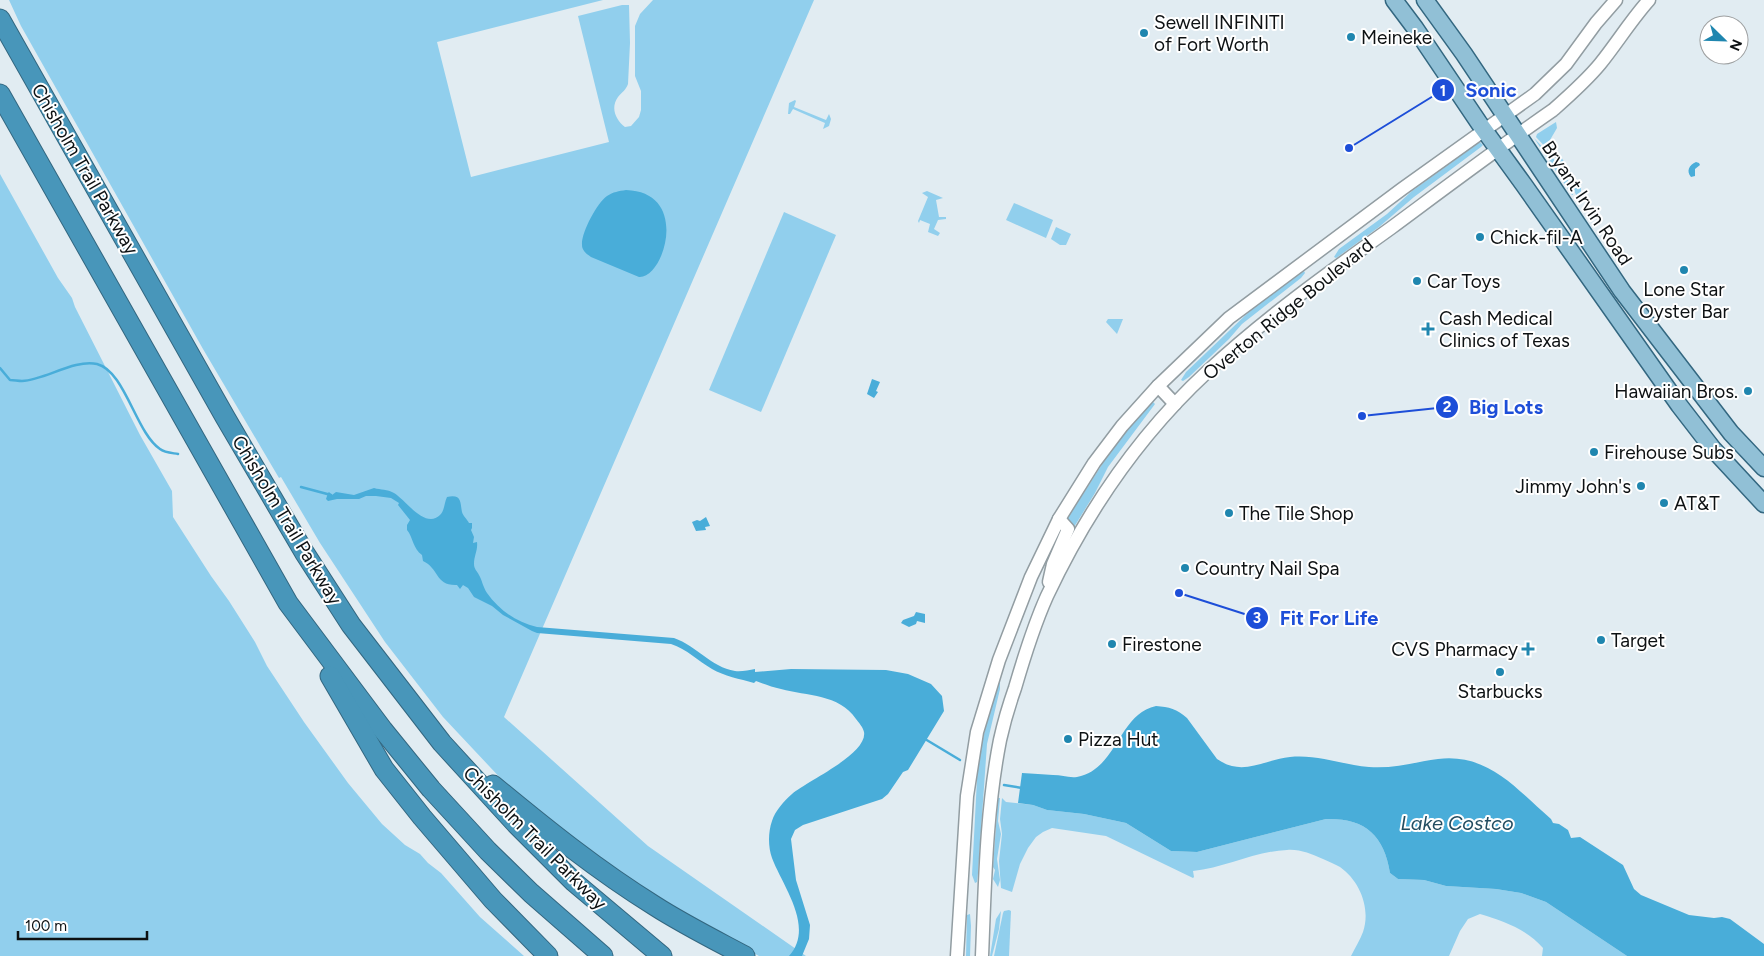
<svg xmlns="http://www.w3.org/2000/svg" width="1764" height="956" viewBox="0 0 1764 956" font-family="Figtree,sans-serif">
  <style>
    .green { fill: #91cfed }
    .water { fill: #49add9 }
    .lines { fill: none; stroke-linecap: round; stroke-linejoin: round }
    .stream { stroke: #49add9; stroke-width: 2.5 }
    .minor-casing { stroke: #929da2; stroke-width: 15 }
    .major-casing { stroke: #336780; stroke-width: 19 }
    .highway-casing { stroke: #336780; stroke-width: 21 }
    .minor { stroke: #fff; stroke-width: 12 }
    .major { stroke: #91c0d6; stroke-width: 16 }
    .highway { stroke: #4896ba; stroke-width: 19 }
    .poi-dot { fill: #1f86af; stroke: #fff; stroke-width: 2 }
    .labels { text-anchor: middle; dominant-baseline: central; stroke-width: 4; stroke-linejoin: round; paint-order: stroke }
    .poi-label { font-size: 19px; fill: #0d1113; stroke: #fff; text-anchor: start }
    .street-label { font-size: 19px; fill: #0d1113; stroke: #fff }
    .water-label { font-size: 20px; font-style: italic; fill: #234d61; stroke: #fff }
    .leader { fill: none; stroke: #1d4ed8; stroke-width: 2 }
    .callout-dot { fill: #1d4ed8; stroke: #fff; stroke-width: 2 }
    .mark-label { font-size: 15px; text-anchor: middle; font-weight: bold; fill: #fff }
    .callout-label { font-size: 20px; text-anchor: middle; font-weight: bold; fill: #1d4ed8; stroke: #fff; stroke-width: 4; stroke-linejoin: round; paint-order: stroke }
  </style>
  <rect width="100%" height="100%" fill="#e1ecf2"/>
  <g class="green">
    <path d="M9 0H603L437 42 471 177 609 142 578 16 622 5H629L630 43 628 84C626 90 622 92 618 97 610 108 616 120 625 127L631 126 639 117 641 110V91L635 76V26L640 14 653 0H814L504 717 648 846 806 956H759L694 922 626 881 505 783 443 717 385 642 320 543 281 477 279 478 203 349 21 26Z"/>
    <path d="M795 100 796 101 794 107 826 120 829 114 831 119 829 126 823 129 825 123 793 109 790 114H788L789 103Z"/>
    <path d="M1556 122 1557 128 1550 140 1581 188V192L1578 198C1572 189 1571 177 1565 168L1536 137 1537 134Z"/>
    <path d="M1534 138 1562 168 1566 174 1573 195H1572Z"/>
    <path d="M1480 142 1483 145 1481 147 1414 197 1379 227 1339 256 1336 258 1334 257 1339 249 1387 214 1412 191Z"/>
    <path d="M0 174 58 278 72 298 75 307 140 435 172 491 173 517 211 576 229 601 255 642 267 666 304 722 348 783 382 824 405 845 420 854 428 863 441 873 480 917 524 956H0Z"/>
    <path d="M927 191 943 198 936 200 939 217H946V219L938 220 934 229 940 233 938 236 928 232 930 224 920 220 919 223 918 221 928 197 922 193Z"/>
    <path d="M1014 203 1053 220 1046 238 1006 220Z"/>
    <path d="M784 212 836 235 761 412 709 390Z"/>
    <path d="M1056 227 1071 234 1066 245H1060L1051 239Z"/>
    <path d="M1304 271 1305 273 1301 278 1242 324 1229 339 1189 377 1183 381 1181 380 1186 372 1253 308Z"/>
    <path d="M1108 319H1123L1117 334 1106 322Z"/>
    <path d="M1153 402 1155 404 1108 467 1095 493 1071 532 1067 519 1110 452 1146 407Z"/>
    <path d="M998 683H1000V689L987 744 978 873 977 882 975 883 972 875 978 760 994 691Z"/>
    <path d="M998 798H1000L998 821 1001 834 997 859 1000 880 998 887 993 879 995 870 993 867Z"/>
    <path d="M1002 798 1006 802 1033 805 1047 810 1084 814 1126 823 1171 851 1197 852 1326 819C1365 818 1384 835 1390 873L1398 879 1424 880 1446 886 1496 889 1521 893 1546 902 1627 956H1542L1543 948C1527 929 1503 921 1480 914L1468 919 1460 931 1449 956H1351C1355 948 1360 940 1363 932 1371 909 1360 881 1340 867 1335 864 1329 862 1323 859 1311 854 1300 849 1287 850 1255 851 1225 868 1193 871L1194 877 1193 878 1106 836 1052 828 1043 832 1036 837 1028 848 1020 864 1012 892 1001 888 999 861 1002 834 1000 819Z"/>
    <path d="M1009 910 1011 911 1009 956H994L1003 913 1004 911Z"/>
    <path d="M1001 911 999 929 992 956H990L996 919Z"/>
    <path d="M970 914 971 926 970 956H966L967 915Z"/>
  </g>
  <g class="water">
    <path d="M1696 162 1699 163 1700 165 1695 169V176L1691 177C1686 171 1689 165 1696 162Z"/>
    <path d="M626 190C691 192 664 279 639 277L591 257C587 254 582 251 582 245 581 233 597 203 607 196 613 192 619 191 626 190Z"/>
    <path d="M872 379 880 382 876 391 878 392 874 398 867 394Z"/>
    <path d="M374 488C381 490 387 489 394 493 405 499 425 530 440 515 445 510 444 503 447 497 462 494 460 502 462 512 463 516 467 519 469 523H472V528L471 530 474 537 473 543 477 542C478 550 474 556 474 564 474 569 477 571 479 575 482 580 483 587 487 593 499 610 516 622 537 627L674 638C697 646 711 667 735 671 741 672 749 670 755 669V672L791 669 886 670 908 674 931 684 942 696 944 711 908 770 903 772 888 794 882 799 803 825 795 830 791 839 796 880 810 925 809 939 802 956H789C815 927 783 887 772 858 768 847 768 832 772 821 775 811 784 801 792 794 807 781 868 754 864 732 863 727 859 723 856 719 839 694 807 696 781 689 772 687 764 684 756 681L754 683C740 679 724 676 712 669 698 661 687 649 671 644L537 633 532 631 503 615 492 606 474 597 468 588 463 585 460 589 457 585C435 586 439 568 423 561L422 555C413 549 413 537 407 530V525L410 520 398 505 399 503 391 498 376 496H366L359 499H337L328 501 326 499 328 493 329 492 332 495 336 492 354 495Z"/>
    <path d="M706 517 710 526 705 527 706 530 696 531 692 522 697 520 700 521Z"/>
    <path d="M916 612 925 614V623L917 621 916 624 909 627 901 623 903 620 914 616Z"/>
    <path d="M1156 706C1169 707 1177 709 1187 718L1217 759C1243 777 1262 760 1290 757 1317 754 1343 765 1369 767 1393 769 1415 762 1438 759 1489 753 1516 789 1551 819L1553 823 1559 824 1568 830 1571 838 1580 837 1623 865 1634 889 1641 895 1689 915 1714 918 1722 917 1730 919 1764 944V956H1627L1546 902 1521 893 1496 889 1446 886 1424 880 1398 879 1390 873C1384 835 1365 818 1326 819L1197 852 1171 851 1126 823 1084 814 1047 810 1033 805 1018 803 1022 773C1033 774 1043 774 1053 775 1062 775 1068 778 1077 777 1118 769 1118 714 1156 706Z"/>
  </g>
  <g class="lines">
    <g class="stream">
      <path d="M0 368 10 380C14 380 18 381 22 381 45 380 74 359 97 364 125 371 136 433 160 449 165 453 173 453 178 454"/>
      <path d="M301 487 331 495"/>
      <path d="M925 739 960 760"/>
      <path d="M1004 785 1022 788"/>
    </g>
    <g class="minor-casing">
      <g id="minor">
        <path d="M1158 386 1175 404"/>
        <path d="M1049 582 1053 564 1068 529 1059 519"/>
        <path d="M957 956 967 796 977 732 999 660 1031 577 1059 519 1094 463 1122 426 1158 386 1229 318 1402 189 1535 94 1566 64 1596 23 1616 0"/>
        <path d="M982 956C985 884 986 811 1000 740 1004 722 1009 705 1015 688 1024 657 1034 625 1047 596 1087 511 1139 435 1207 372 1264 319 1328 273 1391 228 1445 188 1498 148 1553 110 1570 95 1586 81 1600 64 1617 43 1631 20 1649 0"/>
      </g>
    </g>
    <g class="major-casing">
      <g id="major">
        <path d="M1394 0 1415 28 1479 123 1524 185 1679 405 1713 449 1764 504"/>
        <path d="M1425 0 1464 54 1622 291 1731 433 1764 468"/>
      </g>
    </g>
    <g class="highway-casing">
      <g id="highway">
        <path d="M0 19 225 417 304 552 351 625 442 743 516 824 574 882 662 956"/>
        <path d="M0 94 288 603 383 730 431 789 488 851 531 893 603 956"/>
        <path d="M330 676 384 769 422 817 493 900 548 956"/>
        <path d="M493 785C545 828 597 870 655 906 683 924 715 940 745 956"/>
      </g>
    </g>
    <use href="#minor" class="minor"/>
    <use href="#major" class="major"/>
    <use href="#highway" class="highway"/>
  </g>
  <g class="poi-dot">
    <circle cx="1144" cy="33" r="5"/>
    <circle cx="1351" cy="37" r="5"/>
    <circle cx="1480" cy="237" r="5"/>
    <circle cx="1684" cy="270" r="5"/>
    <circle cx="1417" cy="281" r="5"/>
    <path d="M1425.5 321.5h5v5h5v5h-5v5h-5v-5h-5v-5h5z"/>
    <circle cx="1748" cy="391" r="5"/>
    <circle cx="1594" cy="452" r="5"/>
    <circle cx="1641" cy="486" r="5"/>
    <circle cx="1664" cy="503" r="5"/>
    <circle cx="1229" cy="513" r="5"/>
    <circle cx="1185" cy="568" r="5"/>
    <circle cx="1601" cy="640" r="5"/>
    <circle cx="1112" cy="644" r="5"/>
    <path d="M1525.5 641.5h5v5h5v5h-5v5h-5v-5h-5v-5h5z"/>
    <circle cx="1500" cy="672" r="5"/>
    <circle cx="1068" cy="739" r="5"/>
  </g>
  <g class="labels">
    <g class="poi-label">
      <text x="1154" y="22">Sewell INFINITI<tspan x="1154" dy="22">of Fort Worth</tspan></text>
      <text x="1361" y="37">Meineke</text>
      <text x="1490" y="237">Chick-fil-A</text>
      <text x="1427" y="281">Car Toys</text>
      <text x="1684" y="289" text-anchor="middle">Lone Star<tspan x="1684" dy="22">Oyster Bar</tspan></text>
      <text x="1439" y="318">Cash Medical<tspan x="1439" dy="22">Clinics of Texas</tspan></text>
      <text x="1738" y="391" text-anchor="end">Hawaiian Bros.</text>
      <text x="1604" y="452">Firehouse Subs</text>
      <text x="1631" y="486" text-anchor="end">Jimmy John's</text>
      <text x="1674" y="503">AT&amp;T</text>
      <text x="1239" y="513">The Tile Shop</text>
      <text x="1195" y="568">Country Nail Spa</text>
      <text x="1611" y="640">Target</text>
      <text x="1122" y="644">Firestone</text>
      <text x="1518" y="649" text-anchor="end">CVS Pharmacy</text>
      <text x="1500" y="691" text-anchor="middle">Starbucks</text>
      <text x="1078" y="739">Pizza Hut</text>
    </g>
    <g class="street-label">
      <text transform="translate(85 169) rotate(60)">Chisholm Trail Parkway</text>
      <text transform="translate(1587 203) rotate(56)">Bryant Irvin Road</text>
      <text transform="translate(1288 309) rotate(-39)">Overton Ridge Boulevard</text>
      <text transform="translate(287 520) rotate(59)">Chisholm Trail Parkway</text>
      <text transform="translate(535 838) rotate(45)">Chisholm Trail Parkway</text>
    </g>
    <g class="water-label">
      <text x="1457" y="823">Lake Costco</text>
    </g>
  </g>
  <path class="leader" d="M1349 148L1443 90M1362 416L1447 407M1179 593L1257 618"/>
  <g class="callout-dot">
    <circle cx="1349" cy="148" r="5"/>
    <circle cx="1362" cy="416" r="5"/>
    <circle cx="1179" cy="593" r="5"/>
    <circle cx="1443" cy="90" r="12"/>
    <circle cx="1447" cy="407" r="12"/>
    <circle cx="1257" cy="618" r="12"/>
  </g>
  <g class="mark-label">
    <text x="1443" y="96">1</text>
    <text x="1447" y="412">2</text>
    <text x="1257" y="623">3</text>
  </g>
  <g class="callout-label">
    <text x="1491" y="97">Sonic</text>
    <text x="1506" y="414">Big Lots</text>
    <text x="1329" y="625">Fit For Life</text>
  </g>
  <g transform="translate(1724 40) rotate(113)"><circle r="24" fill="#ffffff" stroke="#9ea0a1"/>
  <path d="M0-4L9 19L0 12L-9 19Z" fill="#1f86af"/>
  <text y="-8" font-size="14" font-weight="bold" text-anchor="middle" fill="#0d1113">N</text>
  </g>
  <path d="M18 931v8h129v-8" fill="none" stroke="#0d1113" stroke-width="2.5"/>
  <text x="25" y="931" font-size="15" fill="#0d1113" stroke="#ffffff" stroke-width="4" paint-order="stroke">100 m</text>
</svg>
